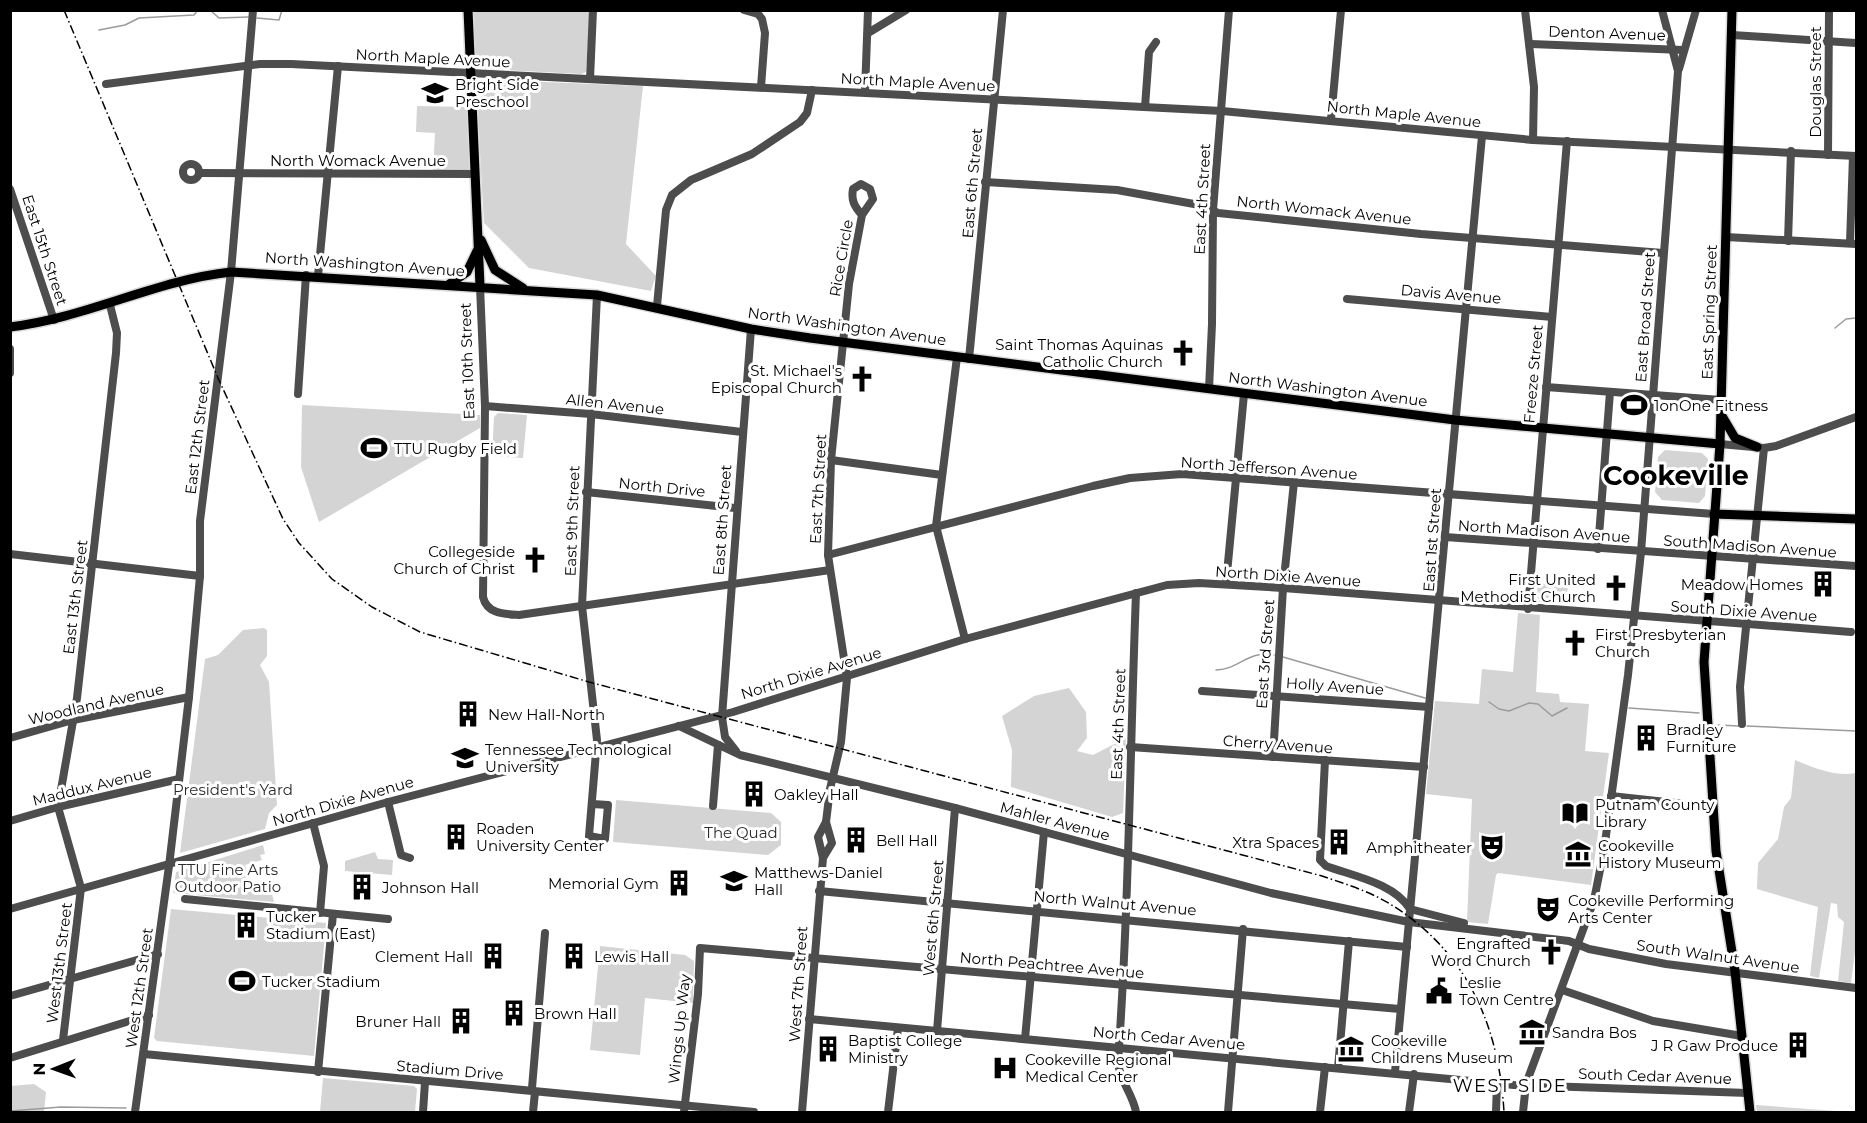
<svg xmlns="http://www.w3.org/2000/svg" width="1867" height="1123" viewBox="0 0 1867 1123" font-family="Montserrat,sans-serif">
  <style>
    .green { fill: #d4d4d4 }
    .lines { fill: none; stroke-linecap: round; stroke-linejoin: round }
    .stream { stroke: #9b9b9b; stroke-width: 1.5 }
    .major-casing { stroke: #dbdbdb; stroke-width: 12 }
    .minor { stroke: #4d4d4d; stroke-width: 8 }
    .major { stroke: #000; stroke-width: 9 }
    .rail { stroke: #000; stroke-width: 1.5; stroke-dasharray: 9 3 1.5 3; stroke-linecap: butt }
    .labels { text-anchor: middle; dominant-baseline: central; stroke-width: 6; stroke-linejoin: round; paint-order: stroke }
    .street-label { font-size: 15px; fill: #000; stroke: #fff }
    .poi-label { font-size: 15px; fill: #000; stroke: #fff; text-anchor: start }
    .park-label { font-size: 15px; fill: #2b2b2b; stroke: #fff }
    .quarter-label { font-size: 18px; letter-spacing: 1.5px; fill: #000; stroke: #fff }
    .town-label { font-size: 27px; font-weight: bold; fill: #000; stroke: #fff }
  </style>
  <rect width="100%" height="100%" fill="#fff"/>
  <g class="green">
    <path d="M472 11H590L586 72 581 74 481 69 475 60Z"/>
    <path d="M495 80 643 86 626 244 656 276 651 291 529 268 484 223 477 101Z"/>
    <path d="M417 106 468 107 470 171H433L435 133 416 132Z"/>
    <path d="M302 405 480 415V428L319 522 301 467Z"/>
    <path d="M498 413 527 415 523 458 492 456 494 417Z"/>
    <path d="M1665 450 1702 453 1708 459 1705 496 1699 503 1662 500 1655 492 1658 457Z"/>
    <path d="M1538 583 1568 586 1566 604 1536 602Z"/>
    <path d="M1518 613 1540 615 1536 692 1559 694 1560 702 1589 704 1585 751 1609 753 1591 885 1498 873 1496 875 1488 924 1467 922 1472 799 1426 794 1435 701 1479 704 1482 669 1513 672Z"/>
    <path d="M264 628 267 630V656L260 665 269 682 277 805 269 813 265 829 180 853 205 659 218 655 243 630Z"/>
    <path d="M1069 688 1086 712 1087 738 1077 751 1093 755 1126 738 1123 813 1112 817 1011 787 1012 750 1002 716 1034 696Z"/>
    <path d="M1795 760C1814 768 1836 777 1856 773V944L1851 983 1838 981 1844 922 1838 917 1837 904 1831 903 1819 978 1810 976 1818 907 1757 889 1758 863 1778 839 1784 807 1791 798Z"/>
    <path d="M616 800 771 813 781 822V845L768 855 613 842Z"/>
    <path d="M263 845 265 854 260 855 262 860 245 865 252 887 269 882 274 902 173 893 176 872Z"/>
    <path d="M375 852 378 859 393 860 392 875 345 871V861Z"/>
    <path d="M171 909 326 923 314 1056 157 1041 154 1038Z"/>
    <path d="M600 946 685 955 694 961 693 1003 645 998 640 1055 590 1050Z"/>
    <path d="M323 1078 414 1086 417 1089 415 1112H320Z"/>
    <path d="M34 1084 46 1092 44 1112H11V1086Z"/>
    <path d="M1756 1105 1849 1112H1757Z"/>
  </g>
  <g class="lines">
    <g class="stream">
      <path d="M210 10 219 18 248 17"/>
      <path d="M257 18 279 20 282 10"/>
      <path d="M99 30 125 25 139 18 194 15 198 10"/>
      <path d="M1835 328 1846 319 1856 318"/>
      <path d="M1283 657 1425 698"/>
      <path d="M1216 670C1241 669 1247 650 1274 655"/>
      <path d="M1489 702 1499 709 1509 711 1529 703 1538 704 1552 716 1567 708"/>
      <path d="M1629 708 1699 713"/>
      <path d="M1717 725 1739 726"/>
      <path d="M1747 726 1856 731"/>
      <path d="M10 1111 61 1107 126 1108"/>
    </g>
    <g class="major-casing">
      <g id="major">
        <path d="M468 10 480 286"/>
        <path d="M1732 10 1720 444 1704 662 1716 851 1735 971 1750 1112"/>
        <path d="M481 240 495 270 523 288"/>
        <path d="M448 285 467 272 477 251"/>
        <path d="M10 327C86 318 156 280 231 272L597 295 751 329 810 338 1455 420 1720 444"/>
        <path d="M1722 416 1735 438 1757 447"/>
        <path d="M1714 514 1856 519"/>
      </g>
    </g>
    <g class="minor">
      <path d="M744 10 758 14 762 19 765 33 761 87"/>
      <path d="M1525 10 1534 87 1533 140"/>
      <path d="M868 33 906 10"/>
      <path d="M1732 35 1856 43"/>
      <path d="M1531 44 1683 50"/>
      <path d="M1679 69 1696 10"/>
      <path d="M590 79 593 10"/>
      <path d="M106 84 260 64H291L1222 111 1533 140 1856 156"/>
      <path d="M865 92 868 10"/>
      <path d="M1145 107 1149 52 1156 42"/>
      <path d="M1331 119 1341 10"/>
      <path d="M1828 155 1829 10"/>
      <circle cx="191" cy="172" r="8"/>
      <path d="M199 173 475 174"/>
      <path d="M985 182 1117 190 1205 206 1218 213 1421 234 1663 253"/>
      <path d="M10 189 54 320"/>
      <path d="M1726 237 1856 244"/>
      <path d="M1788 241 1791 151"/>
      <path d="M1850 243 1853 156"/>
      <path d="M318 276 338 66"/>
      <path d="M480 286 485 406 483 597C487 614 504 614 519 615L830 570"/>
      <path d="M1347 299 1552 317"/>
      <path d="M657 306 666 210 672 195 691 180 752 154 800 122 807 113 812 90"/>
      <path d="M10 349V373"/>
      <path d="M957 357 936 526 965 639"/>
      <path d="M969 359 1003 10"/>
      <path d="M1546 387 1721 400"/>
      <path d="M1209 389 1212 324 1213 210 1229 10"/>
      <path d="M298 394 306 275"/>
      <path d="M485 406 591 414 742 432"/>
      <path d="M1720 444 1764 448 1776 446 1856 417"/>
      <path d="M831 460 942 475"/>
      <path d="M586 492 735 508"/>
      <path d="M1445 537 1856 566"/>
      <path d="M1598 549 1610 392"/>
      <path d="M10 554 200 576"/>
      <path d="M828 555 1093 486 1130 478 1182 474 1714 514"/>
      <path d="M1226 584 1244 394"/>
      <path d="M1136 593C1130 749 1129 906 1118 1062 1119 1080 1133 1094 1136 1112"/>
      <path d="M1528 609 1567 141"/>
      <path d="M1202 691 1429 707"/>
      <path d="M1742 724 1740 687 1764 448"/>
      <path d="M679 726 740 755 955 808 1271 893 1409 922 1569 941 1589 949 1666 964 1856 988"/>
      <path d="M10 738 73 720 189 697"/>
      <path d="M1130 747 1424 767"/>
      <path d="M736 751 725 737 722 717 751 329"/>
      <path d="M1273 757 1283 588 1294 482"/>
      <path d="M1325 760 1320 860 1326 866C1353 876 1394 883 1410 909L1464 923"/>
      <path d="M1611 796 1712 807"/>
      <path d="M388 802 401 855 410 858"/>
      <path d="M593 804 608 805 605 839 589 836 597 740 582 606 597 295"/>
      <path d="M713 806 718 745"/>
      <path d="M10 821 58 807 179 779"/>
      <path d="M826 822 830 789 841 742 847 678 828 555 831 460 849 284 862 215 873 199 870 189 861 184 853 189C851 200 854 206 862 215"/>
      <path d="M313 823 324 866 320 913"/>
      <path d="M819 891 1407 947"/>
      <path d="M185 899 388 919"/>
      <path d="M10 909 388 802 733 712 965 639 1167 585 1199 583 1283 588 1851 632"/>
      <path d="M1562 990 1653 1021 1742 1036"/>
      <path d="M10 996 158 954"/>
      <path d="M809 1019 1514 1085 1748 1093"/>
      <path d="M937 1031 955 808"/>
      <path d="M1025 1039 1044 832"/>
      <path d="M63 1040 81 888 58 807 77 698 116 353 117 333 110 305"/>
      <path d="M144 1054 754 1112"/>
      <path d="M10 1058 149 1015"/>
      <path d="M1338 1068 1349 941"/>
      <path d="M318 1072 333 914"/>
      <path d="M1395 1072 1482 136"/>
      <path d="M532 1088 545 933"/>
      <path d="M135 1112 169 866 189 697 200 576V521L231 272 253 10"/>
      <path d="M423 1112 425 1082"/>
      <path d="M533 1112 535 1092"/>
      <path d="M684 1112 698 994 700 948 1400 1009"/>
      <path d="M802 1112 823 858 818 837 826 822 832 843 823 858"/>
      <path d="M888 1112 898 1028"/>
      <path d="M1228 1112 1243 929"/>
      <path d="M1320 1112 1325 1067"/>
      <path d="M1409 1112 1414 1074"/>
      <path d="M1496 1112 1497 1083"/>
      <path d="M1523 1112 1526 1084 1594 900 1604 850 1628 675 1641 552 1678 71 1662 10"/>
    </g>
    <use href="#major" class="major"/>
    <path class="rail" d="M64 10 218 378 283 519 299 543 332 579 372 607 420 632 589 682 1322 876C1345 884 1369 891 1390 904 1467 951 1499 1026 1504 1112"/>
  </g>
  <defs>
    <g id="school-bare" transform="scale(2.07)"><path d="M0-5L7-2L0 1L-7-2ZM-4 1L0 2.5L4 1V4Q0 6-4 4Z" fill="#000" stroke="#fff" stroke-width="2.5" paint-order="stroke"/></g>
    <g id="church-bare" transform="scale(2.07)"><path d="M-1.2-6h2.4v3.5h3.3v2.4h-3.3V6h-2.4V-.1h-3.3v-2.4h3.3Z" fill="#000" stroke="#fff" stroke-width="2.5" paint-order="stroke"/></g>
    <g id="stadium-bare" transform="scale(2.07)"><path d="M0-5a6.5 5 0 1 0 0 10a6.5 5 0 1 0 0-10ZM-3.5-1.8h7v3.6h-7Z" fill="#000" stroke="#fff" stroke-width="2.5" paint-order="stroke"/></g>
    <g id="building-bare" transform="scale(2.07)"><path d="M-4-6H4V6H1V3H-1V6H-4ZM-2.5-4.3h1.7v1.8h-1.7ZM.8-4.3h1.7v1.8H.8ZM-2.5-1h1.7V.8h-1.7ZM.8-1h1.7V.8H.8Z" fill="#000" stroke="#fff" stroke-width="2.5" paint-order="stroke"/></g>
    <g id="university-bare" transform="scale(2.07)"><path d="M0-5L7-2L0 1L-7-2ZM-4 1L0 2.5L4 1V4Q0 6-4 4Z" fill="#000" stroke="#fff" stroke-width="2.5" paint-order="stroke"/></g>
    <g id="library-bare" transform="scale(2.07)"><path d="M-6-4Q-3-5.5-.7-3.5V5Q-3 3-6 4ZM6-4Q3-5.5 .7-3.5V5Q3 3 6 4Z" fill="#000" stroke="#fff" stroke-width="2.5" paint-order="stroke"/></g>
    <g id="theatre-bare" transform="scale(2.07)"><path d="M-5-5.5Q0-4 5-5.5V0Q5 5 0 6Q-5 5-5 0ZM-3.3-2.5H-1v1.5H-3.3ZM1-2.5H3.3v1.5H1ZM-2.8 1Q0 5.5 2.8 1Z" fill="#000" stroke="#fff" stroke-width="2.5" paint-order="stroke"/></g>
    <g id="museum-bare" transform="scale(2.07)"><path d="M0-6L6-3V-2H-6V-3ZM-5-1h2V3h-2ZM-1-1h2V3h-2ZM3-1h2V3H3ZM-6 4H6V6H-6Z" fill="#000" stroke="#fff" stroke-width="2.5" paint-order="stroke"/></g>
    <g id="civic-bare" transform="scale(2.07)"><path d="M-.6-6.5H3V-4.5H.6V-3L4-1V1h2V6H-6V1h2V-1L-.6-3ZM-1.2 2.5V6h2.4V2.5Z" fill="#000" stroke="#fff" stroke-width="2.5" paint-order="stroke"/></g>
    <g id="hospital-bare" transform="scale(2.07)"><path d="M-5-5h3v3.5h4V-5h3V5h-3V1.5h-4V5h-3Z" fill="#000" stroke="#fff" stroke-width="2.5" paint-order="stroke"/></g>
  </defs>
  <g fill-rule="evenodd">
    <use href="#school-bare" x="435" y="93"/>
    <use href="#church-bare" x="1183" y="353"/>
    <use href="#church-bare" x="862" y="379"/>
    <use href="#stadium-bare" x="1634" y="405"/>
    <use href="#stadium-bare" x="374" y="448"/>
    <use href="#church-bare" x="535" y="560"/>
    <use href="#building-bare" x="1823" y="584"/>
    <use href="#church-bare" x="1616" y="588"/>
    <use href="#church-bare" x="1575" y="643"/>
    <use href="#building-bare" x="468" y="714"/>
    <use href="#building-bare" x="1646" y="738"/>
    <use href="#university-bare" x="465" y="758"/>
    <use href="#building-bare" x="754" y="794"/>
    <use href="#library-bare" x="1575" y="813"/>
    <use href="#building-bare" x="456" y="837"/>
    <use href="#building-bare" x="856" y="840"/>
    <use href="#building-bare" x="1339" y="842"/>
    <use href="#theatre-bare" x="1492" y="847"/>
    <use href="#museum-bare" x="1578" y="854"/>
    <use href="#university-bare" x="734" y="881"/>
    <use href="#building-bare" x="679" y="883"/>
    <use href="#building-bare" x="362" y="887"/>
    <use href="#theatre-bare" x="1548" y="909"/>
    <use href="#building-bare" x="246" y="925"/>
    <use href="#church-bare" x="1551" y="952"/>
    <use href="#building-bare" x="493" y="956"/>
    <use href="#building-bare" x="574" y="956"/>
    <use href="#stadium-bare" x="242" y="981"/>
    <use href="#civic-bare" x="1439" y="991"/>
    <use href="#building-bare" x="514" y="1013"/>
    <use href="#building-bare" x="461" y="1021"/>
    <use href="#museum-bare" x="1532" y="1032"/>
    <use href="#building-bare" x="1798" y="1045"/>
    <use href="#building-bare" x="828" y="1049"/>
    <use href="#museum-bare" x="1351" y="1049"/>
    <use href="#hospital-bare" x="1005" y="1068"/>
  </g>
  <g class="labels">
    <g class="street-label">
      <text transform="translate(1607 33) rotate(2)">Denton Avenue</text>
      <text transform="translate(433 58) rotate(3)">North Maple Avenue</text>
      <text transform="translate(918 82) rotate(3)">North Maple Avenue</text>
      <text transform="translate(1815 82) rotate(-90)">Douglas Street</text>
      <text transform="translate(1404 114) rotate(6)">North Maple Avenue</text>
      <text x="358" y="160">North Womack Avenue</text>
      <text transform="translate(972 183) rotate(-85)">East 6th Street</text>
      <text transform="translate(1202 199) rotate(-87)">East 4th Street</text>
      <text transform="translate(1324 210) rotate(6)">North Womack Avenue</text>
      <text transform="translate(45 250) rotate(72)">East 15th Street</text>
      <text transform="translate(841 258) rotate(-80)">Rice Circle</text>
      <text transform="translate(365 264) rotate(4)">North Washington Avenue</text>
      <text transform="translate(1451 294) rotate(5)">Davis Avenue</text>
      <text transform="translate(1709 312) rotate(-88)">East Spring Street</text>
      <text transform="translate(1645 317) rotate(-86)">East Broad Street</text>
      <text transform="translate(847 326) rotate(8)">North Washington Avenue</text>
      <text transform="translate(467 361) rotate(-92)">East 10th Street</text>
      <text transform="translate(1533 374) rotate(-85)">Freeze Street</text>
      <text transform="translate(1328 389) rotate(7)">North Washington Avenue</text>
      <text transform="translate(615 404) rotate(6)">Allen Avenue</text>
      <text transform="translate(197 437) rotate(-83)">East 12th Street</text>
      <text transform="translate(1269 468) rotate(4)">North Jefferson Avenue</text>
      <text transform="translate(662 487) rotate(6)">North Drive</text>
      <text transform="translate(818 489) rotate(-87)">East 7th Street</text>
      <text transform="translate(722 520) rotate(-86)">East 8th Street</text>
      <text transform="translate(572 521) rotate(-88)">East 9th Street</text>
      <text transform="translate(1544 531) rotate(4)">North Madison Avenue</text>
      <text transform="translate(1432 540) rotate(-86)">East 1st Street</text>
      <text transform="translate(1750 546) rotate(4)">South Madison Avenue</text>
      <text transform="translate(1288 576) rotate(4)">North Dixie Avenue</text>
      <text transform="translate(75 597) rotate(-83)">East 13th Street</text>
      <text transform="translate(1744 611) rotate(4)">South Dixie Avenue</text>
      <text transform="translate(1265 654) rotate(-86)">East 3rd Street</text>
      <text transform="translate(811 673) rotate(-17)">North Dixie Avenue</text>
      <text transform="translate(1335 686) rotate(4)">Holly Avenue</text>
      <text transform="translate(96 704) rotate(-13)">Woodland Avenue</text>
      <text transform="translate(1118 724) rotate(-88)">East 4th Street</text>
      <text transform="translate(1278 744) rotate(4)">Cherry Avenue</text>
      <text transform="translate(92 786) rotate(-14)">Maddux Avenue</text>
      <text transform="translate(343 801) rotate(-16)">North Dixie Avenue</text>
      <text transform="translate(1055 821) rotate(15)">Mahler Avenue</text>
      <text transform="translate(1115 903) rotate(5)">North Walnut Avenue</text>
      <text transform="translate(933 918) rotate(-85)">West 6th Street</text>
      <text transform="translate(1718 956) rotate(8)">South Walnut Avenue</text>
      <text transform="translate(59 963) rotate(-83)">West 13th Street</text>
      <text transform="translate(1052 965) rotate(5)">North Peachtree Avenue</text>
      <text transform="translate(798 984) rotate(-86)">West 7th Street</text>
      <text transform="translate(139 988) rotate(-82)">West 12th Street</text>
      <text transform="translate(679 1029) rotate(-84)">Wings Up Way</text>
      <text transform="translate(1169 1038) rotate(5)">North Cedar Avenue</text>
      <text transform="translate(450 1070) rotate(5)">Stadium Drive</text>
      <text transform="translate(1655 1076) rotate(2)">South Cedar Avenue</text>
    </g>
    <g class="poi-label">
      <text x="455" y="84">Bright Side<tspan x="455" dy="17">Preschool</tspan></text>
      <text x="1163" y="344" text-anchor="end">Saint Thomas Aquinas<tspan x="1163" dy="17">Catholic Church</tspan></text>
      <text x="842" y="370" text-anchor="end">St. Michael's<tspan x="842" dy="17">Episcopal Church</tspan></text>
      <text x="1654" y="405">1onOne Fitness</text>
      <text x="394" y="448">TTU Rugby Field</text>
      <text x="515" y="551" text-anchor="end">Collegeside<tspan x="515" dy="17">Church of Christ</tspan></text>
      <text x="1596" y="579" text-anchor="end">First United<tspan x="1596" dy="17">Methodist Church</tspan></text>
      <text x="1803" y="584" text-anchor="end">Meadow Homes</text>
      <text x="1595" y="634">First Presbyterian<tspan x="1595" dy="17">Church</tspan></text>
      <text x="488" y="714">New Hall-North</text>
      <text x="1666" y="729">Bradley<tspan x="1666" dy="17">Furniture</tspan></text>
      <text x="485" y="749">Tennessee Technological<tspan x="485" dy="17">University</tspan></text>
      <text x="774" y="794">Oakley Hall</text>
      <text x="1595" y="804">Putnam County<tspan x="1595" dy="17">Library</tspan></text>
      <text x="476" y="828">Roaden<tspan x="476" dy="17">University Center</tspan></text>
      <text x="876" y="840">Bell Hall</text>
      <text x="1319" y="842" text-anchor="end">Xtra Spaces</text>
      <text x="1598" y="845">Cookeville<tspan x="1598" dy="17">History Museum</tspan></text>
      <text x="1472" y="847" text-anchor="end">Amphitheater</text>
      <text x="754" y="872">Matthews-Daniel<tspan x="754" dy="17">Hall</tspan></text>
      <text x="659" y="883" text-anchor="end">Memorial Gym</text>
      <text x="382" y="887">Johnson Hall</text>
      <text x="1568" y="900">Cookeville Performing<tspan x="1568" dy="17">Arts Center</tspan></text>
      <text x="266" y="916">Tucker<tspan x="266" dy="17">Stadium (East)</tspan></text>
      <text x="1531" y="943" text-anchor="end">Engrafted<tspan x="1531" dy="17">Word Church</tspan></text>
      <text x="473" y="956" text-anchor="end">Clement Hall</text>
      <text x="594" y="956">Lewis Hall</text>
      <text x="262" y="981">Tucker Stadium</text>
      <text x="1459" y="982">Leslie<tspan x="1459" dy="17">Town Centre</tspan></text>
      <text x="534" y="1013">Brown Hall</text>
      <text x="441" y="1021" text-anchor="end">Bruner Hall</text>
      <text x="1552" y="1032">Sandra Bos</text>
      <text x="848" y="1040">Baptist College<tspan x="848" dy="17">Ministry</tspan></text>
      <text x="1371" y="1040">Cookeville<tspan x="1371" dy="17">Childrens Museum</tspan></text>
      <text x="1778" y="1045" text-anchor="end">J R Gaw Produce</text>
      <text x="1025" y="1059">Cookeville Regional<tspan x="1025" dy="17">Medical Center</tspan></text>
    </g>
    <g class="park-label">
      <text x="233" y="789">President's Yard</text>
      <text x="741" y="832">The Quad</text>
      <text x="228" y="869">TTU Fine Arts<tspan x="228" dy="17">Outdoor Patio</tspan></text>
    </g>
    <g class="quarter-label">
      <text x="1510" y="1086">WEST SIDE</text>
    </g>
    <g class="town-label">
      <text x="1676" y="475">Cookeville</text>
    </g>
  </g>
  <rect width="1867" height="1123" fill="none" stroke="#000000" stroke-width="24"/>
  <g transform="translate(54 1069) rotate(269)" stroke="#ffffff" stroke-width="4.5" paint-order="stroke">
  <path d="M0-4.5L10 22L0 15L-10 22Z" fill="#000000"/>
  <text y="-9" font-size="16" font-weight="bold" text-anchor="middle" fill="#000000">N</text>
  </g>
</svg>
